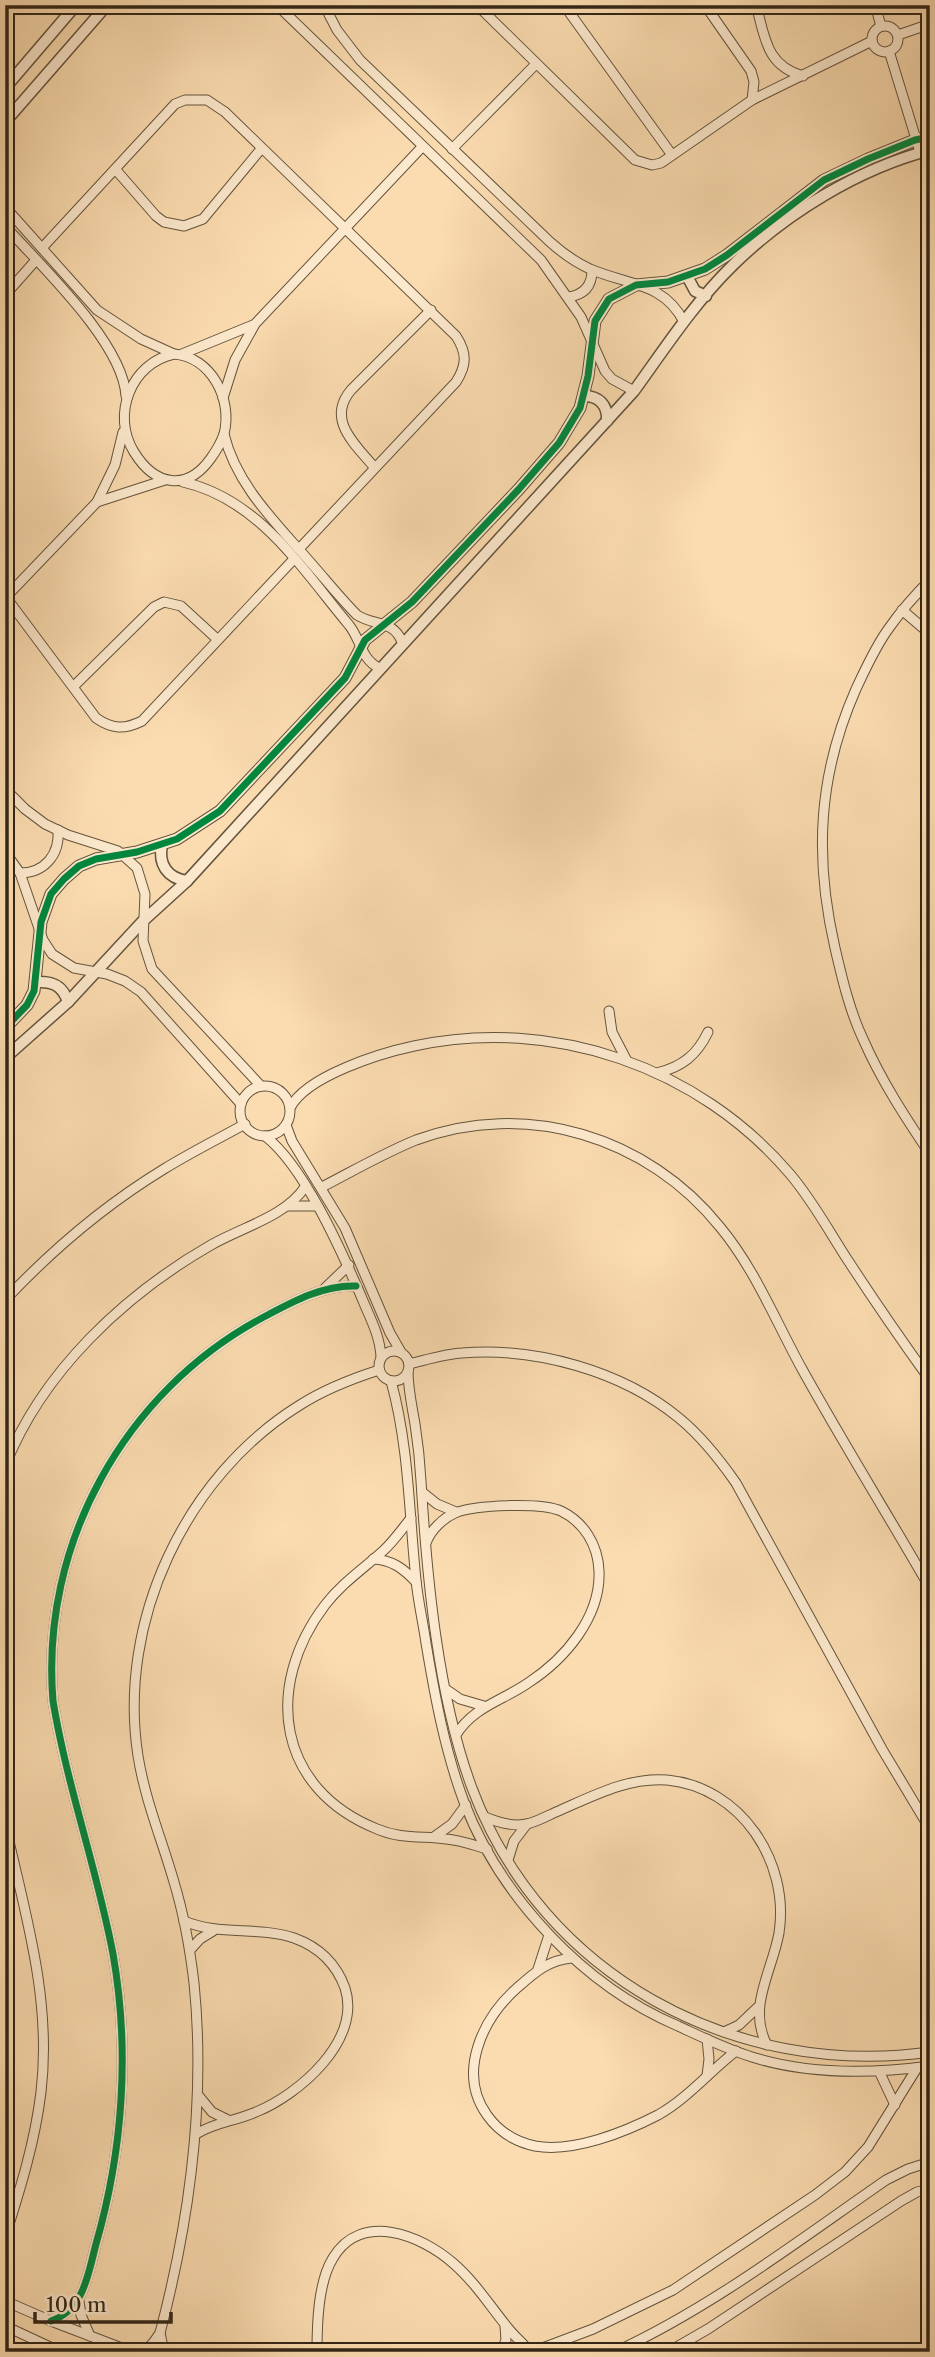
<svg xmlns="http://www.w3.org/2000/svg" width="935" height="2357" viewBox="0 0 935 2357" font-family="'Libre Caslon Text',serif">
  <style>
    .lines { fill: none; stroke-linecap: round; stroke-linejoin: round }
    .minor-casing { stroke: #64543d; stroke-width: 11 }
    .tertiary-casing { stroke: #64543d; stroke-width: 13 }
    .minor { stroke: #fce8cc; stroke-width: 9 }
    .tertiary { stroke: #fce8cc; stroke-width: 10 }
    .cycleway-casing { stroke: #fce8cc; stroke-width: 11 }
    .cycleway { stroke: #00873e; stroke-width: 7 }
  </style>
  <rect width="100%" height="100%" fill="#fbdcb0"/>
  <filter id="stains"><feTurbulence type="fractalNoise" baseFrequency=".00286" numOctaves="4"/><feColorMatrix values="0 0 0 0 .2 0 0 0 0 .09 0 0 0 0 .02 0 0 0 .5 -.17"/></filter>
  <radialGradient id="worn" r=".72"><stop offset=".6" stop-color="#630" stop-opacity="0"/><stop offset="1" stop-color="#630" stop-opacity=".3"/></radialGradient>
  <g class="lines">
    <g class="minor-casing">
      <g id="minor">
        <path d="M277 5 541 260 581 317 605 371 612 379 634 391"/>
        <path d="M324 5 337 30 360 60 549 241C561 252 575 262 590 269 627 285 664 282 684 322"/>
        <path d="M477 5 635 160 652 165 661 163 752 100 872 41"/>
        <path d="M564 5 672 155"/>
        <path d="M705 5 751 71 754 82 752 100"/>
        <path d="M756 5C765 37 766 66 803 76"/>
        <path d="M875 5 881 26"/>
        <circle cx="885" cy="39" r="13"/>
        <path d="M898 35 930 24"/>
        <path d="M889 51 920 152"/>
        <path d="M452 149 536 64"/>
        <path d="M116 170 156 216 164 222 184 226 203 219 261 149"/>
        <path d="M5 207 97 310 141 339 174 354"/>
        <path d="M5 226C41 266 123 343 126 396"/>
        <path d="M42 248 175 104 185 100H207L225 112 456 336C467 353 467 365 456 382L299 549"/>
        <path d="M5 295 36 260"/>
        <path d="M568 297C584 295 592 286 592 270"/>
        <path d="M174 354C211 357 233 399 224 434 221 443 216 451 211 458 187 492 155 486 134 452 111 415 131 363 174 354Z"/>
        <path d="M182 354 253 325"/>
        <path d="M223 398 235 360 255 324 422 147"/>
        <path d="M5 402V417"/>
        <path d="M224 434C236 485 277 524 310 562 326 580 340 598 357 615 374 626 394 620 402 642"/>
        <path d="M374 467C355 444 326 420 351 390L431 310"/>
        <path d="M183 482C259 499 302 569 349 625 361 640 361 659 379 668"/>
        <path d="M97 502 165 480"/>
        <path d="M930 580C915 595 901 611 889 628 875 647 866 668 856 689 818 775 814 857 835 948 842 978 850 1012 863 1039 881 1080 905 1117 930 1154"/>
        <path d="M5 596 96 718C112 729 124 730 142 721L293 560"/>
        <path d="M5 598 97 502 115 465 123 432"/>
        <path d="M902 610 930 634"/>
        <path d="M73 687 154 607 164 602 181 606 217 639"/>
        <path d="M5 789 25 809 45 824 68 835 118 851 137 868 145 894 143 941 152 969 261 1086"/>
        <path d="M5 852 20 873 43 940 52 954 74 968 107 974 125 981 141 992 241 1104"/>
        <path d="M20 873C44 873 60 855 58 830"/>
        <path d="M609 1011 612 1032 627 1061"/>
        <path d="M657 1073C682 1067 697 1055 708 1032"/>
        <circle cx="265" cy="1111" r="25"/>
        <path d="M290 1108C306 1076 381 1053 414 1046 553 1016 699 1067 790 1174 813 1201 830 1233 849 1262 875 1302 902 1341 930 1380"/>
        <path d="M286 1125 292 1141 345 1228 390 1333 401 1352"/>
        <path d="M265 1136C304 1166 341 1250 361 1296 369 1316 380 1335 381 1357"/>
        <path d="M322 1187C353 1171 384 1153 416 1140 526 1099 648 1137 720 1227 755 1269 776 1322 802 1369 843 1443 888 1515 930 1588"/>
        <path d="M289 1206H316"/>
        <path d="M325 1288 349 1265"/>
        <path d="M5 1300C52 1250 105 1205 164 1169 190 1153 218 1139 245 1124"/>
        <circle cx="394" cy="1366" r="15"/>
        <path d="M409 1364C426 1360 444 1354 462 1353 536 1347 622 1371 679 1418 701 1436 720 1460 736 1483L882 1749 930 1829"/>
        <path d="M408 1371C408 1389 412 1406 415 1424 418 1443 420 1462 421 1481 427 1579 438 1697 472 1788 542 1976 735 2079 930 2052"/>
        <path d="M391 1381C409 1446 409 1513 416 1580 418 1601 423 1622 426 1643 435 1697 445 1751 464 1802 501 1898 584 1986 678 2026 702 2037 726 2049 752 2057 809 2075 870 2074 930 2066"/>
        <path d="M5 1466C42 1372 124 1295 211 1245 242 1227 285 1217 305 1187"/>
        <path d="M422 1492 437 1504 456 1512"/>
        <path d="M411 1518C402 1529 394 1541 383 1551 363 1569 342 1583 325 1605 263 1687 277 1789 377 1829 400 1839 422 1836 446 1839 460 1840 473 1845 487 1849"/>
        <path d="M426 1543C430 1531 443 1518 455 1513 475 1505 541 1502 561 1511 584 1522 598 1545 599 1571 601 1617 565 1659 528 1683 502 1701 473 1707 456 1735"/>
        <path d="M373 1559C392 1560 403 1568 416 1582"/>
        <path d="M447 1690 460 1699 484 1706"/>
        <path d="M485 1817C497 1822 513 1827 527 1824 536 1822 547 1816 556 1812 591 1797 627 1777 667 1780 741 1787 790 1862 779 1933 772 1972 747 2007 767 2045"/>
        <path d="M5 1824C25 1913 52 2000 41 2092 35 2142 20 2190 5 2237"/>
        <path d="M434 1837 452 1824 466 1805"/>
        <path d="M508 1860 514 1841 527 1824"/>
        <path d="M184 1921C219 1936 257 1926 294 1938 319 1947 336 1963 345 1988 362 2041 298 2095 256 2112 236 2121 215 2122 196 2134"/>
        <path d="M190 1950 200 1939 213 1931"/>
        <path d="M572 1958C548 1960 534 1973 517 1988 482 2019 457 2073 487 2115 499 2132 516 2142 535 2146 573 2153 625 2132 658 2115 688 2098 709 2072 736 2051"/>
        <path d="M538 1969 549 1935"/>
        <path d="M724 2032 739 2025 758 2007"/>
        <path d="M879 2071 895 2105"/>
        <path d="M707 2076 709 2059 707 2039"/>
        <path d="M198 2095 212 2112 228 2120"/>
        <path d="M5 2301 51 2321 132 2352"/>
        <path d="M79 2301 81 2315 90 2336"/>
        <path d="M51 2321C84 2310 88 2274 96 2244 123 2150 130 2050 113 1954 97 1869 67 1786 53 1701 40 1545 124 1392 262 1318 292 1302 322 1285 356 1286"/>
        <path d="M5 2326 61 2352"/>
        <path d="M160 2333 164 2352"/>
        <path d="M143 2352 153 2343 160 2333C190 2219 206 2102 194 1983 190 1949 184 1915 174 1882 162 1840 145 1800 138 1756 117 1622 185 1476 300 1405 325 1389 351 1379 379 1370"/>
        <path d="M317 2352C317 2324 318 2282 333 2258 361 2211 421 2235 453 2263 475 2282 490 2306 508 2328 515 2337 523 2343 530 2352"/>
        <path d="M501 2352 506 2340 505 2326"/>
        <path d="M532 2352 593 2329 673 2290 815 2195 845 2172 868 2147 917 2068"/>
        <path d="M615 2352C712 2307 798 2241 886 2180L908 2169 930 2162"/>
        <path d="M668 2352 708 2329 901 2201 917 2192 930 2189"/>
      </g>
    </g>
    <g class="tertiary-casing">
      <g id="tertiary">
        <path d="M5 88 76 5"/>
        <path d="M5 122 107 5"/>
        <path d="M687 276 695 291 706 296"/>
        <path d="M584 396C599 396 608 405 607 421"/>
        <path d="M162 845C158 864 167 878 187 881"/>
        <path d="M37 982C53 981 63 986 68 1002"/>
        <path d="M5 1028 27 1005 34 991 41 922 51 894 64 879 79 866 96 859 137 852 177 839 220 811 345 678 365 640 412 602 519 489 559 443 580 408 588 376 595 321 609 299 636 285 668 282 705 269 727 255 824 180 868 159 915 140 930 137"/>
        <path d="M5 1058 68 1002 143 921 187 881 634 391C665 348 695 302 733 265 786 213 858 169 930 150"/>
      </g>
    </g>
    <use href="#minor" class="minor"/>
    <use href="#tertiary" class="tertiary"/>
    <g class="cycleway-casing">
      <g id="cycleway">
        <path d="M5 1028 27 1005 34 991 41 922 51 894 64 879 79 866 96 859 137 852 177 839 220 811 345 678 365 640 412 602 519 489 559 443 580 408 588 376 595 321 609 299 636 285 668 282 705 269 727 255 824 180 868 159 915 140 930 137"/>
        <path d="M51 2321C84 2310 88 2274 96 2244 123 2150 130 2050 113 1954 97 1869 67 1786 53 1701 40 1545 124 1392 262 1318 292 1302 322 1285 356 1286"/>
      </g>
    </g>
    <use href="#cycleway" class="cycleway"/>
  </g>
  <rect width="935" height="2357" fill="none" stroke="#fbdcb0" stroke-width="28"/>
  <rect x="7" y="7" width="921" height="2343" fill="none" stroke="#322617" stroke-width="3.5"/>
  <rect x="14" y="14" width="907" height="2329" fill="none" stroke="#322617" stroke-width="2"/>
  <path d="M35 2312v10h136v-10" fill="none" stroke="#322617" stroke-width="3.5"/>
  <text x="46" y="2312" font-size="21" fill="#322617" stroke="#fce8cc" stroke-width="5" paint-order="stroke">100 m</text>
  <rect width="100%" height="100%" filter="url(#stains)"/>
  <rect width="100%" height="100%" fill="url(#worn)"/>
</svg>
